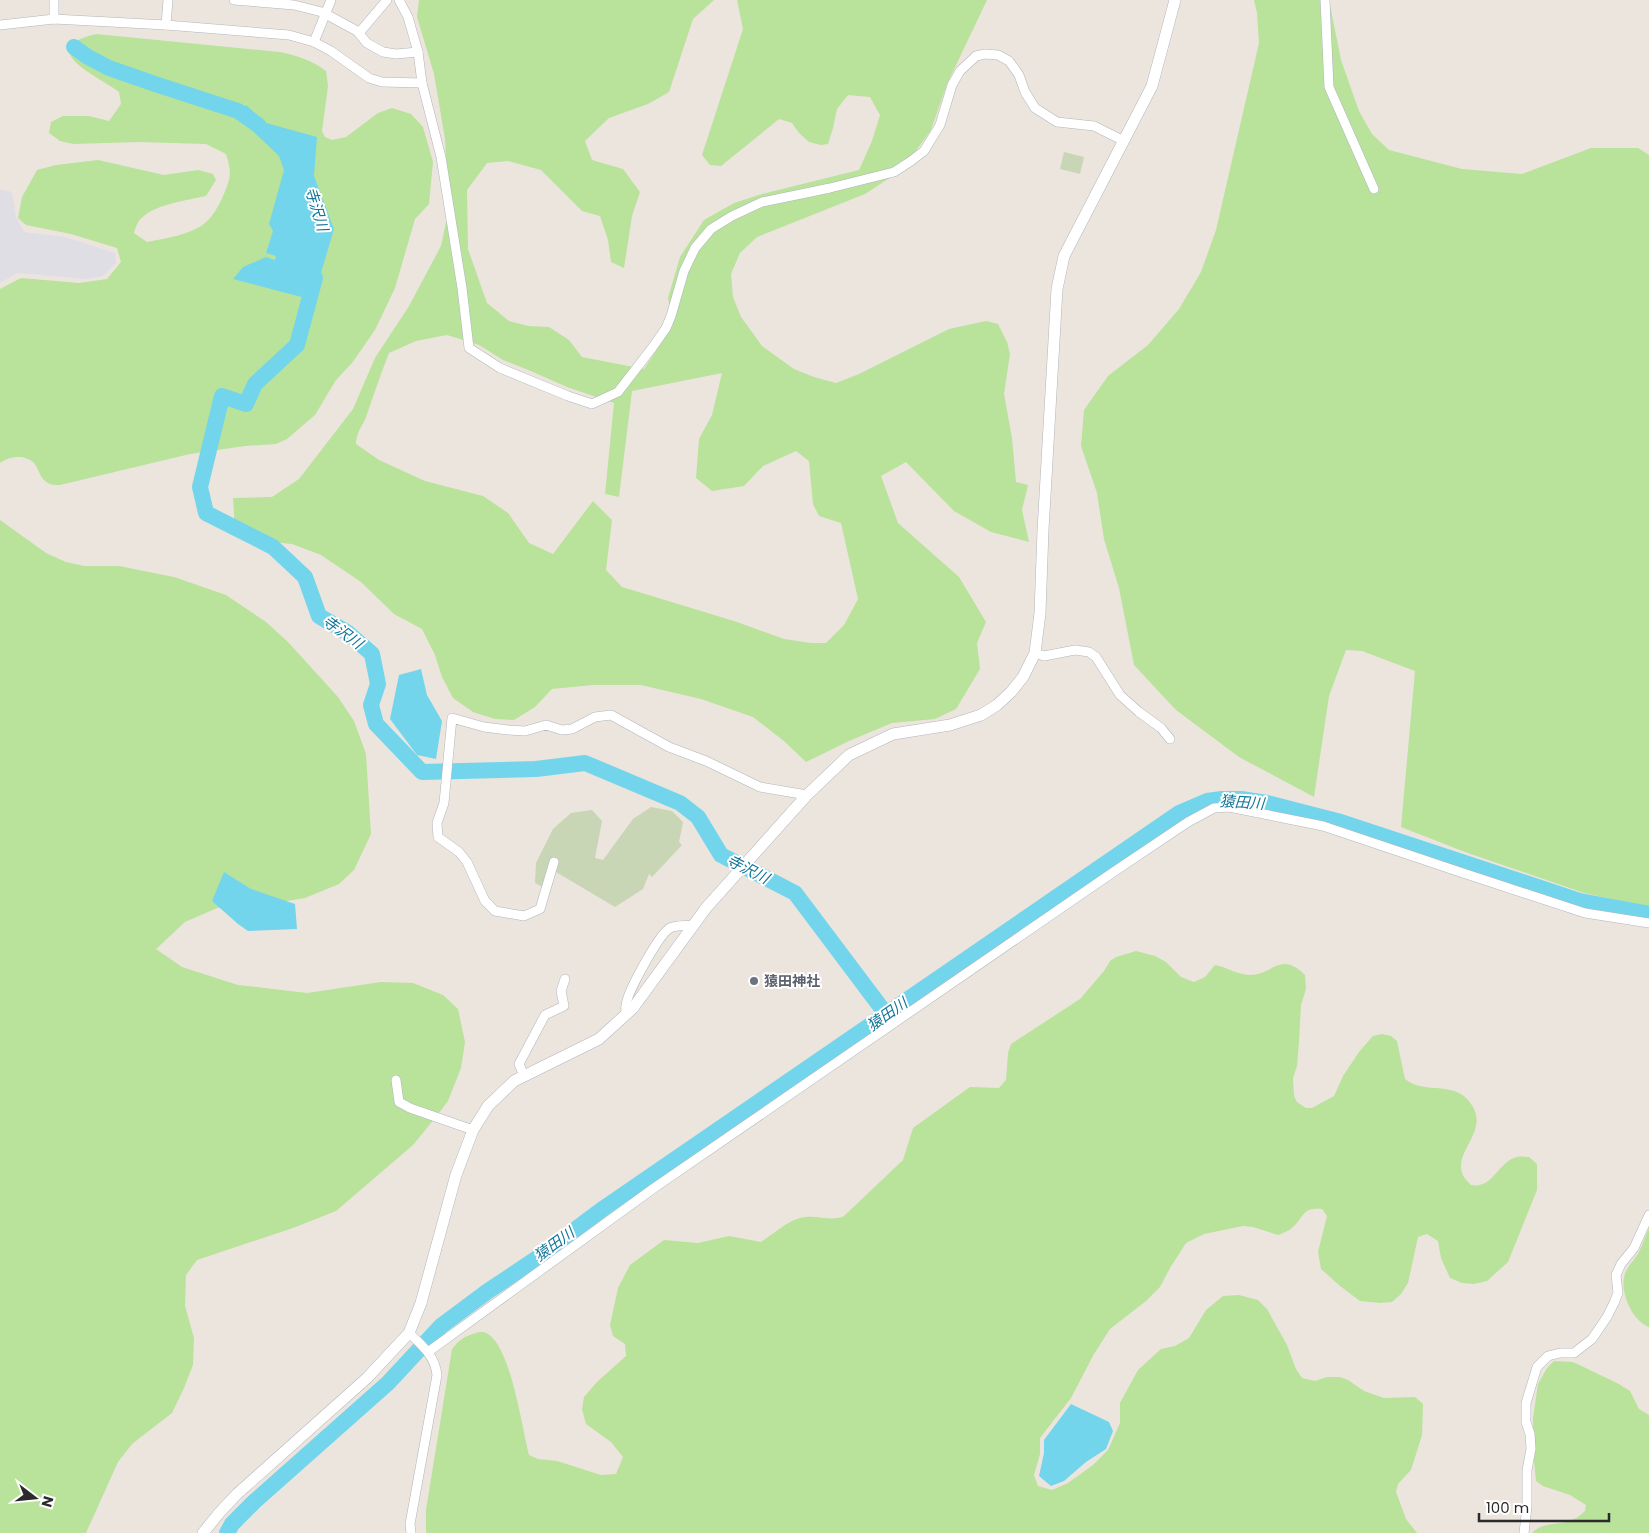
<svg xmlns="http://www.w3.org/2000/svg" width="1649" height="1533" viewBox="0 0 1649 1533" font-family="Poppins,'Noto Sans JP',sans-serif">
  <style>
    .industrial { fill: #dfdee5 }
    .green { fill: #b9e29b; fill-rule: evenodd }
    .cemetery { fill: #c8d6b5 }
    .water { fill: #73d5ec }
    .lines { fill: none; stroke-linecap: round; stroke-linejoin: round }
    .river { stroke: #73d5ec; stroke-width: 16 }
    .street-casing { stroke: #b1b5be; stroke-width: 10 }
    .secondary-casing { stroke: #b1b5be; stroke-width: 12 }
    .street { stroke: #fff; stroke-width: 9 }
    .secondary { stroke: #fff; stroke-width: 11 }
    .worship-dot { fill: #6b7280; stroke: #fff; stroke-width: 2 }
    .labels { text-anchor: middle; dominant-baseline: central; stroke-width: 4; stroke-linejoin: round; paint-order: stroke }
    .worship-label { font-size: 14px; font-weight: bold; fill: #5b616d; stroke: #fff; text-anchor: start }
    .water-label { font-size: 15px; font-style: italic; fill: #117599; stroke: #fff }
  </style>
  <rect width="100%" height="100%" fill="#ece5dd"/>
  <path class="industrial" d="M0 189 12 192 16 217 24 232 65 237 115 253 116 263 103 276 86 279 17 273 0 283Z"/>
  <g class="green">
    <path d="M419 0H714L693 19 669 92 648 104 609 118 585 141 592 160 623 169 640 192 632 216 624 268 611 262 608 240 600 216 582 211 541 170 508 161 487 163 467 190 468 249 487 303 509 321 528 326 549 327 569 340 582 357 644 369 673 325 668 298 680 257 704 220 734 203 762 194 859 170 872 141 880 115 870 97 848 95 837 109 833 128 828 144 821 145 809 142 799 133 792 123 779 119 721 166 710 165 702 155 743 29 737 0H987L947 84 931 130 902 170 865 194 757 237 740 253 731 274 733 297 741 317 762 346 794 369 814 377 836 383 859 374 949 329 986 321 998 324 1007 342 1010 354 1004 394 1012 438 1016 482 1028 485 1022 510 1029 542 991 532 954 511 906 462 881 476 898 523 959 577 986 622 977 643 980 669 956 709 935 719 892 723 849 741 806 762 784 741 753 717 701 699 641 685H593L552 689 535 707 514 720 495 719 473 712 453 698 442 677 435 655 422 629 394 614 361 582 321 555 292 544 255 540 235 530 233 498 272 497 299 479 353 409 375 358 409 306 441 246 449 208 445 139 434 74 417 17ZM447 335 479 345 503 360 526 369 567 387 614 403 605 494 619 497 632 391 722 373 712 415 699 439 696 478 712 491 744 486 763 466 796 451 809 461 813 504 819 516 841 523 858 599 844 625 826 643H811L784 639 734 621 622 587 606 570 612 520 593 501 553 554 529 543 508 513 483 496 425 481 379 460 356 444C357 429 363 427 367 414 374 394 381 373 389 353L416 341Z"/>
    <path d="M1254 0H1329L1341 60 1359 111 1372 134 1389 150 1462 169 1522 174 1591 148H1638L1649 155V907L1584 893 1465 852 1401 827 1415 671 1362 651 1346 650 1329 696 1314 797 1239 757 1176 710 1134 665 1119 588 1104 539 1097 493 1081 446 1084 410 1108 376 1148 345 1179 309 1201 272 1216 230 1259 43 1257 13Z"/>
    <path d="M96 34 280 52C297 56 312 60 326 71L328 86 322 131 325 137 332 140 346 137 378 113 392 108 411 114 423 127 433 162 429 204 415 219 395 288 375 330 352 363 336 380 315 415 287 439 276 444 245 446 190 454 60 485C57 485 51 485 48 483 40 479 39 469 34 463 25 454 9 456 0 463V289L21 278 79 283 107 279 121 262 117 248 71 234 26 225 18 218 22 197 37 170 56 165 98 160 164 175 198 170 213 174 216 180 206 196C188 200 158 204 144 216 138 220 136 226 134 233L147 242C163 239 194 234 206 222 214 215 219 205 223 196 231 178 232 172 226 154L206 144 138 142 73 144 60 141 49 133 51 122 63 116H89L109 121 121 104 119 92C98 76 33 49 96 34Z"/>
    <path d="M0 520 46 553 66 562 84 566H119L174 577 226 595 266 622 288 642 338 697 354 721 366 754 371 834 354 870 339 884 305 898 262 905 217 908 185 922 156 949 182 967 238 985 307 993 381 982 413 983 443 995 458 1009 465 1042 461 1068 448 1101 435 1118 413 1145 336 1211 293 1228 197 1260 186 1275 185 1306 194 1338 193 1365 184 1388 172 1413 132 1444 118 1462 86 1533H0Z"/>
    <path d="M1136 951 1155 956 1166 962 1181 977 1194 982 1205 977 1215 965C1227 967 1235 974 1249 975 1273 976 1279 950 1305 975L1306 989 1301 1005 1299 1042 1297 1066 1293 1078 1294 1096 1297 1102 1306 1108H1312L1334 1096 1343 1076 1359 1052 1373 1036 1382 1034 1391 1036 1397 1041 1405 1079C1426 1096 1457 1078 1473 1107 1487 1132 1455 1151 1462 1173 1463 1177 1468 1182 1471 1185 1494 1189 1497 1162 1517 1157 1521 1156 1526 1157 1529 1157L1537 1164V1190L1508 1262 1487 1281 1474 1284 1462 1283 1450 1278 1441 1258 1438 1241 1427 1234 1418 1237 1408 1283 1401 1294 1392 1302 1380 1303 1360 1301 1340 1286 1321 1269 1318 1252 1327 1216 1322 1209C1302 1207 1305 1216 1293 1227 1289 1231 1283 1233 1278 1235L1253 1227 1243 1226 1204 1234 1186 1243 1170 1268 1160 1287 1146 1301 1110 1329 1094 1354 1071 1398 1040 1438V1454L1034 1475 1038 1486 1052 1490 1068 1483 1093 1465 1108 1450 1120 1423V1403L1138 1370 1161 1349 1175 1346 1189 1338 1206 1310 1223 1296 1239 1295 1258 1300 1267 1309 1287 1345 1296 1369 1302 1378 1315 1381 1327 1377H1340L1348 1380 1364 1391 1384 1398 1415 1397 1423 1404 1422 1435 1411 1470 1398 1484 1396 1492 1406 1519 1417 1533H426V1510L452 1349C458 1342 461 1338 470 1335 476 1333 482 1330 488 1334 511 1348 522 1428 529 1455L538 1459 557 1461 601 1475 616 1474 623 1457 611 1442 586 1424 582 1409 584 1397 597 1382 626 1356 625 1344 613 1336 610 1325 618 1288 630 1265 664 1240 698 1243 729 1236 761 1242C775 1233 789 1219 805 1217 819 1215 831 1222 844 1216L903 1160 913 1128 970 1087 999 1088 1006 1080 1008 1053 1011 1044 1080 999 1104 971 1110 961 1116 957Z"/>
    <path d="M1649 1228V1327C1632 1321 1619 1291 1625 1274 1627 1267 1634 1260 1638 1254 1642 1246 1645 1237 1649 1228Z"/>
    <path d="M1554 1361 1573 1362 1617 1383 1630 1391 1639 1409 1649 1415V1533H1532C1546 1518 1567 1530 1585 1511L1586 1505 1570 1495 1543 1486 1536 1481 1534 1461 1533 1418 1538 1384 1547 1368Z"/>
  </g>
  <g class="cemetery">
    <path d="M1064 152 1084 157 1080 174 1060 169Z"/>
    <path d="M651 807 672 811 683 822 679 842 682 845 652 877 649 874 643 889 615 907 556 872 550 891 535 883 536 863 553 829 571 813 592 810 602 821 595 858 603 860 633 819Z"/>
  </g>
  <g class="water">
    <path d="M246 105 266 123 317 137 314 176 334 229 313 300 233 279 243 267 266 257 275 260 276 256 266 253 273 231 269 224 284 170 279 156 237 116Z"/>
    <path d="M421 669 427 695 442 721 436 759 417 755 390 719 399 675Z"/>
    <path d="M224 872 251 889 295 904 297 929 248 931 238 924 212 901Z"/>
    <path d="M1071 1404 1109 1422 1113 1431 1106 1449 1086 1462 1064 1481 1051 1486 1039 1476 1044 1453V1440Z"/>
  </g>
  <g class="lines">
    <g class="river">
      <path d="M74 47 88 57 109 68 158 85 238 111 258 125"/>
      <path d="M315 278 297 345 255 384 246 404 222 396 200 487 206 513 273 547 305 577 319 616 348 633 372 654 378 684 371 705 376 724 422 772 536 769 585 763 680 803 698 817 721 855 795 893 886 1014"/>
      <path d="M227 1533 232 1524 255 1501 388 1383 441 1326 488 1291 536 1259 604 1208 1179 813 1207 801 1222 799H1241L1267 803 1341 822 1580 901 1649 914"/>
    </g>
    <g class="street-casing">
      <g id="street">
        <path d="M234 0 294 5 322 12 357 31 367 43 383 52 396 54 418 52"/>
        <path d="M399 0 408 17 418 52 422 83 441 157 462 288 469 348 500 368 568 396 592 404 618 392 652 348 666 328 671 316 684 271 695 248 711 229 732 216 762 202 830 188 894 172 911 161 924 151 940 125 952 85 960 71 976 56 985 54 998 55 1009 61 1019 75 1025 92 1035 108 1057 122 1094 126 1124 141"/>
        <path d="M1325 0 1329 87 1374 189"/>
        <path d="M54 19V0"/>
        <path d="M0 25 54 19 166 25 289 35 314 42 331 51 369 78 382 82 422 83"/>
        <path d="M166 25 168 0"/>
        <path d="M359 33 387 0"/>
        <path d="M314 42 331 0"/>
        <path d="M1035 653 1044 656 1075 650 1089 652 1096 657 1120 695 1139 712 1161 728 1170 739"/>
        <path d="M554 862 540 909 524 916 495 911 485 901 467 862 459 852 438 837 437 823 444 803 452 718 484 727 508 730 525 731 546 725 562 730 572 729 595 717 611 715 669 747 706 761 760 787 807 795"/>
        <path d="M627 1014C626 1011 625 1009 626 1006 626 994 659 934 670 928 676 925 687 926 693 925"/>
        <path d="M524 1076 519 1064 545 1015 564 1006 561 991 565 979"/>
        <path d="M396 1080 399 1102 410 1108 473 1130"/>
        <path d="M409 1333C422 1345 435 1356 437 1375L410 1524 411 1533"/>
        <path d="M428 1352 654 1188 1112 873 1188 822 1214 808 1229 807 1323 826 1457 871 1585 913 1649 923"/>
        <path d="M1524 1533 1527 1506V1470L1531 1449 1530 1434 1526 1422V1403L1537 1367 1548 1356 1560 1353H1574L1592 1339 1607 1317 1614 1303 1618 1293 1616 1275 1621 1264 1634 1248 1649 1215"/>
      </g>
    </g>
    <g class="secondary-casing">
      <path id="secondary" d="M203 1533 220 1512 237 1494 367 1378 409 1333 421 1303 456 1175 473 1130 488 1106 514 1081 599 1039 633 1008 706 908 807 795 849 755 893 734 950 725 981 715 997 705 1011 692 1023 677 1035 653 1040 613 1043 530 1057 289 1064 256 1152 86 1175 0"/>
    </g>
    <use href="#street" class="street"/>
    <use href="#secondary" class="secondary"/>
  </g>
  <circle class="worship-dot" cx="754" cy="981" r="5"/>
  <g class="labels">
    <g class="worship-label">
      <text x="764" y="981">猿田神社</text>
    </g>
    <g class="water-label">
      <text transform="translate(317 209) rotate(73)">寺沢川</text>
      <text transform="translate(343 632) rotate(36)">寺沢川</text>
      <text transform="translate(1242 802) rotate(4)">猿田川</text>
      <text transform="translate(748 869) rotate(27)">寺沢川</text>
      <text transform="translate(887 1014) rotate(-35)">猿田川</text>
      <text transform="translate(554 1244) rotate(-36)">猿田川</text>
    </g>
  </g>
  <g transform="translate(35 1498) rotate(106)" stroke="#ffffff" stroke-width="4" paint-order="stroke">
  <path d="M0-4L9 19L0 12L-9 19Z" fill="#2b2b2b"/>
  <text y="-8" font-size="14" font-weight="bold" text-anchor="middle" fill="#2b2b2b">N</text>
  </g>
  <path d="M1479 1513v8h130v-8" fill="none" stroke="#2b2b2b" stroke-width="2.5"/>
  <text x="1486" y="1513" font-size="15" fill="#2b2b2b" stroke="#ffffff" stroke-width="4" paint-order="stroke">100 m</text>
</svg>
